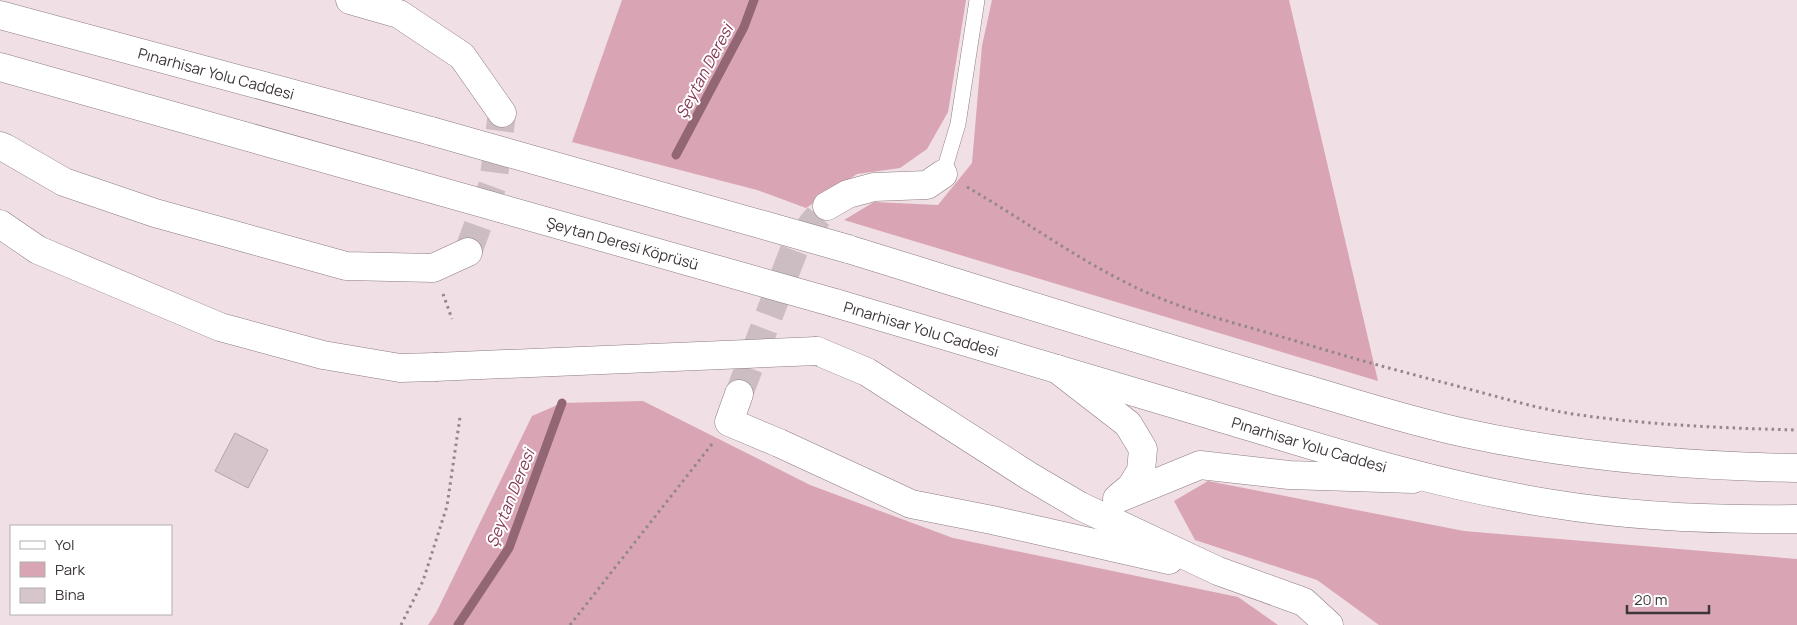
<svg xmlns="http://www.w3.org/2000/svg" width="1797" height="625" font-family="Manrope,sans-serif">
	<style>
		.green { fill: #d9a4b4 }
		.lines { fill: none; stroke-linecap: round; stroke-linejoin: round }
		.stream { stroke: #936674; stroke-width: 9 }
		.building { fill: #d6c5ca; stroke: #b4a3a8 }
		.street-tunnel { stroke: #ccbdc2; stroke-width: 28; stroke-dasharray: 28 14; stroke-linecap: butt }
		.secondary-tunnel { stroke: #ccbdc2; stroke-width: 28; stroke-dasharray: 28 14; stroke-linecap: butt }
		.lane-casing { stroke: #8c7c80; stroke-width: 16 }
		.street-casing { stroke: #8c7c80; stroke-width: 29 }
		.secondary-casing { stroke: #8c7c80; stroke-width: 29 }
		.highway-casing { stroke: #8c7c80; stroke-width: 29 }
		.path { stroke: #93878b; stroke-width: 3; stroke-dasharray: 2.5 4; stroke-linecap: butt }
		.lane { stroke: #fff; stroke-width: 15 }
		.street { stroke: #fff; stroke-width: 28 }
		.secondary { stroke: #fff; stroke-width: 28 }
		.highway { stroke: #fff; stroke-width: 28 }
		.secondary-bridge-casing { stroke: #8c7c80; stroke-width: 29; stroke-linecap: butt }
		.highway-bridge-casing { stroke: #8c7c80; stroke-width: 29; stroke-linecap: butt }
		.secondary-bridge { stroke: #fff; stroke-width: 28 }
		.highway-bridge { stroke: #fff; stroke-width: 28 }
		.labels { text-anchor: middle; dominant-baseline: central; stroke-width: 4; stroke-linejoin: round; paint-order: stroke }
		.street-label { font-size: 15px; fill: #3d3638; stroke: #fff }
		.water-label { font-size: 16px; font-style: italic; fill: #863855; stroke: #fff }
	</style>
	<rect width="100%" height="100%" fill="#f0dfe4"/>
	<!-- green -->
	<g class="green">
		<polygon points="622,0 966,0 948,112 927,149 900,168 857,174 806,208 757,190 572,142"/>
		<polygon points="992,0 1289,0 1378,381 844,220 874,202 938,205 972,163 982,46"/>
		<polygon points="643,401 810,485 953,538 1238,597 1278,625 428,625 436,613 532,416 562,403"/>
		<polygon points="1208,481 1464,531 1797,559 1797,625 1379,625 1317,580 1195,540 1174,501"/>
	</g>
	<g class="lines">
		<!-- stream -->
		<g class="stream">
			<polyline points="676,155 744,27 754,0"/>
			<polyline points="458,625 509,548 562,403"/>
		</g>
	</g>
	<!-- building -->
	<polygon class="building" points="235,433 268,450 248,488 215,471"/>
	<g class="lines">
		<!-- street-tunnel -->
		<polyline class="street-tunnel" points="739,394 794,250 812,224 827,206"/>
		<!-- secondary-tunnel -->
		<polyline class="secondary-tunnel" points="468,252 493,184 502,113"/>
		<!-- lane casing -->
		<g class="lane-casing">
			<polyline id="lane" points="943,174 958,124 977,0"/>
		</g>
		<!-- street casing -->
		<g class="street-casing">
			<g id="street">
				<polyline points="827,206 848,194 874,187 927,185 943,174"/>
				<polyline points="817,351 867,372 1029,476 1080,506 1218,571 1304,602 1329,625"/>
				<polyline points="1057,369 1128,424 1143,449 1141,471 1131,487 1120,496"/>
				<polyline points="739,394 729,422 779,443 911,504 992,520 1169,560"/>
				<polyline points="1117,499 1200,465 1289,475 1413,479"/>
			</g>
		</g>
		<!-- secondary casing -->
		<g class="secondary-casing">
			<g id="secondary">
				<polyline points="350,0 399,14 462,56 502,113"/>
				<polyline points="0,146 5,148 64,182 155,213 346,266 433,268 468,252"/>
				<polyline points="0,224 38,250 220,327 323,355 400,368 435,367"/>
			</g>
		</g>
		<!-- highway casing -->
		<g class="highway-casing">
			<g id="highway">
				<path id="s1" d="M0,15L431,131"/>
				<polyline points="0,67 411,183"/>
				<path d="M848,249C993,294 1139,340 1285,383C1345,400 1404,420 1465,433C1574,457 1686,466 1797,468"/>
				<path id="s2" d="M835,303C956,339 1077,375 1198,411C1315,446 1432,485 1554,504C1634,517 1716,520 1797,519"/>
			</g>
		</g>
		<!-- path -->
		<g class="path">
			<path d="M967,187C1024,220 1078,260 1137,288C1187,312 1243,325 1296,341C1350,358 1403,372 1457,386C1496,396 1534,408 1573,414C1647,425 1722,428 1797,430"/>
			<polyline points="443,294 452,319"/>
			<polyline points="401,625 423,581 447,506 460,417"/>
			<polyline points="570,625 712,444"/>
		</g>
		<!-- lane -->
		<use href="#lane" class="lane"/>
		<!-- street -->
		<use href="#street" class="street"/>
		<!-- secondary -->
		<use href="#secondary" class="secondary"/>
		<!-- highway -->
		<use href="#highway" class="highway"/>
		<!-- secondary-bridge casing -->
		<g class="secondary-bridge-casing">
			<polyline id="secondary-bridge" points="435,367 817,351"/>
		</g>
		<!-- highway-bridge casing -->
		<g class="highway-bridge-casing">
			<g id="highway-bridge">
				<polyline points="431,131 848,249"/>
				<path id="s3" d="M411,183L835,303"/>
			</g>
		</g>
		<!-- secondary-bridge -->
		<use href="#secondary-bridge" class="secondary-bridge"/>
		<!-- highway-bridge -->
		<use href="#highway-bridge" class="highway-bridge"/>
	</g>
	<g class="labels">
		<!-- street labels -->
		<g class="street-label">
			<text stroke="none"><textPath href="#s1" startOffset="224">Pınarhisar Yolu Caddesi</textPath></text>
			<text stroke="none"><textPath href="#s3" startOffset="220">Şeytan Deresi Köprüsü</textPath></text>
			<text stroke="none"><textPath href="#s2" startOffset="90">Pınarhisar Yolu Caddesi</textPath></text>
			<text stroke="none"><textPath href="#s2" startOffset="495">Pınarhisar Yolu Caddesi</textPath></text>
		</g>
		<!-- water labels -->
		<g class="water-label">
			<text transform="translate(704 71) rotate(-62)">Şeytan Deresi</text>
			<text transform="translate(510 498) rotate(-68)">Şeytan Deresi</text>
		</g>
	</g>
	<!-- legend -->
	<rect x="10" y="525" width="162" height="90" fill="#ffffff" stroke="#b1afaf"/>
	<rect x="20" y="541" width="25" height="8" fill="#ffffff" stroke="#b1afaf"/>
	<text x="55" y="550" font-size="15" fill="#3d3638">Yol</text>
	<rect x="20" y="562" width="25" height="15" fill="#d9a4b4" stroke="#b1afaf"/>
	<text x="55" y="575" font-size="15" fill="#3d3638">Park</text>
	<rect x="20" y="588" width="25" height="15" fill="#d6c5ca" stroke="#b1afaf"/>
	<text x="55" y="600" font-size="15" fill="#3d3638">Bina</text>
	<!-- scale -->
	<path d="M1627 605v8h82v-8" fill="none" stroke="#3d3638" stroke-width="2.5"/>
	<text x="1634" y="605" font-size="15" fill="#3d3638" stroke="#ffffff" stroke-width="4" paint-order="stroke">20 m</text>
</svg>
